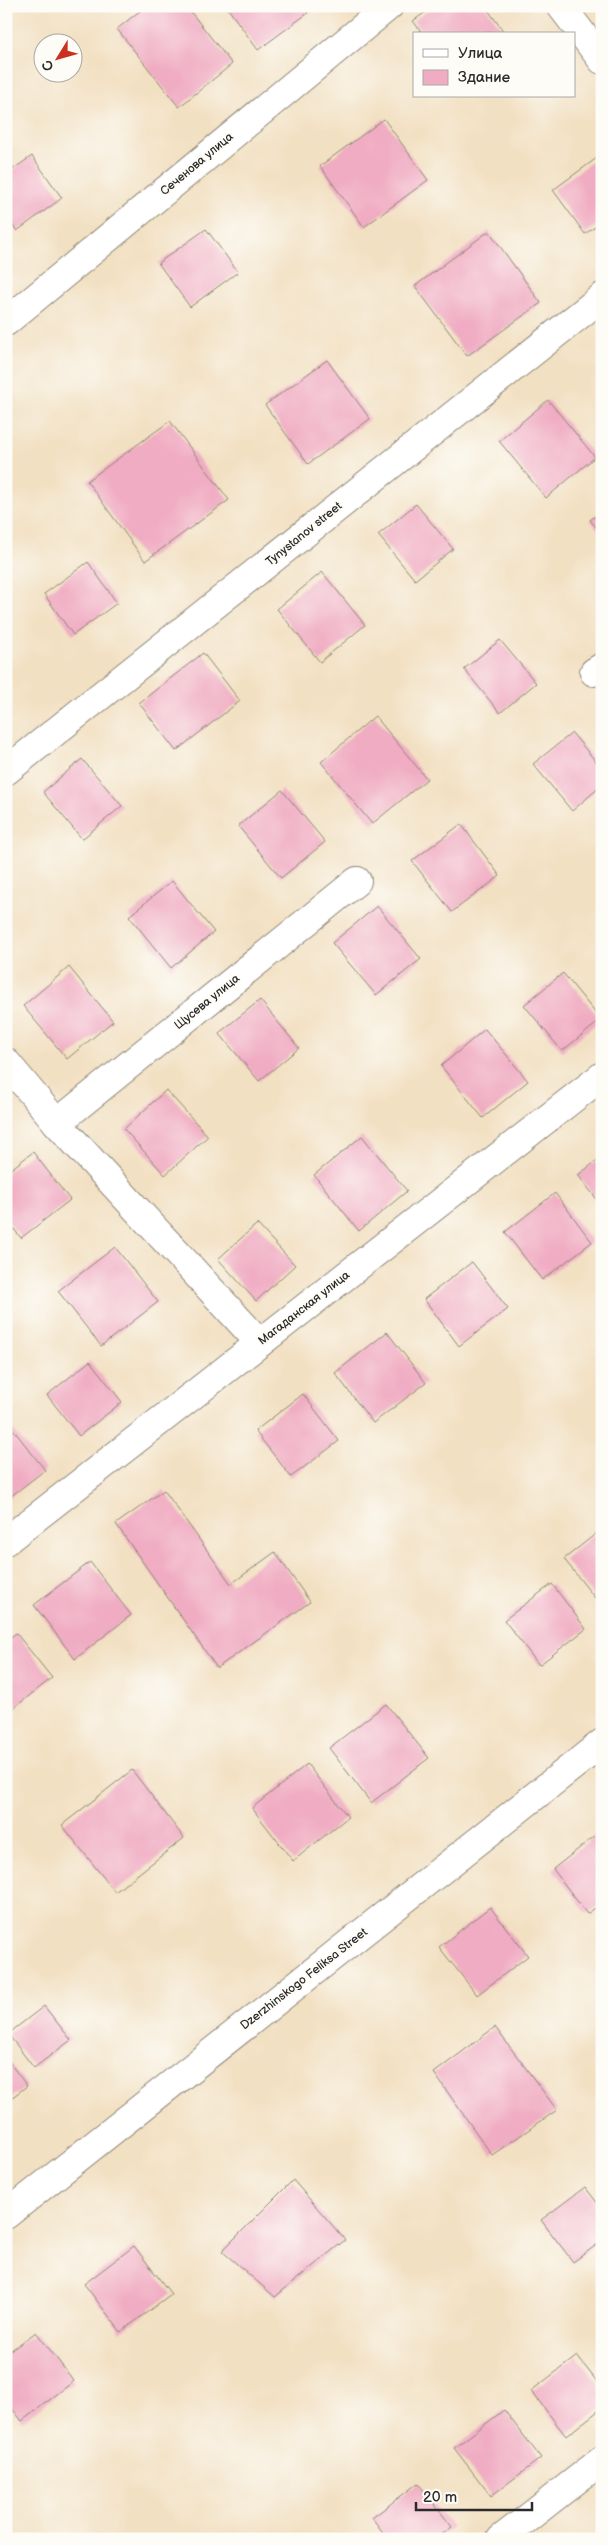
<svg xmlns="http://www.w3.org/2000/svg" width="608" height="2545" font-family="'Balsamiq Sans',sans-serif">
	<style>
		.building { fill: #f0acc2 }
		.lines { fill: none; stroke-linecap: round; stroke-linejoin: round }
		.minor-casing { stroke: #8e8676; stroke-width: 30 }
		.minor { stroke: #fff; stroke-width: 28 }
		.labels { text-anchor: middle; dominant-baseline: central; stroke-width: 4.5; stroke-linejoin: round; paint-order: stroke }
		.street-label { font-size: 12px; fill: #2b2b2b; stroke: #fdfcf7 }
	</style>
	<rect width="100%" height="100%" fill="#fdfcf7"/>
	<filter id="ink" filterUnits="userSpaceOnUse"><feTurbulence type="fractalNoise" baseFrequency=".02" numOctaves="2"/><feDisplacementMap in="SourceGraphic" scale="10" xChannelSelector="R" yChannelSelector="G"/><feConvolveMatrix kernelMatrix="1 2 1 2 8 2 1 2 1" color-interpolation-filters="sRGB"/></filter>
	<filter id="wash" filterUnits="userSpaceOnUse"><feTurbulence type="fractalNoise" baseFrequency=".0096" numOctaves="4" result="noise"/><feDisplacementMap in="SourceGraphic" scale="20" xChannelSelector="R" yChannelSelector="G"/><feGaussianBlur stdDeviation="1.12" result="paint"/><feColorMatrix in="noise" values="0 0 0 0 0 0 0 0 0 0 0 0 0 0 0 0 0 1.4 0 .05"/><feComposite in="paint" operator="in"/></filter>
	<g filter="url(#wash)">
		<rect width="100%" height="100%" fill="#f2e0c2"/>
		<g id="blocks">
			<!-- building -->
			<g class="building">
				<polygon points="146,6 186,6 232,64 179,107 117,29"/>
				<polygon points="226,6 302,6 308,13 258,50"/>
				<polygon points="434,6 485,6 504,32 423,34 413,21"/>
				<polygon points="384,119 428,180 364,227 320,166"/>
				<polygon points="601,155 602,222 585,234 553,190"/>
				<polygon points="32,156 62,198 17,231 6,217 6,174"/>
				<polygon points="206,229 238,272 190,307 158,263"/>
				<polygon points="489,231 541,303 467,356 415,286"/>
				<polygon points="327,360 370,419 308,464 265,405"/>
				<polygon points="548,400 595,457 546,498 499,441"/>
				<polygon points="170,421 229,500 145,561 87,481"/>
				<polygon points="416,504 453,549 415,580 378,535"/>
				<polygon points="602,511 602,534 590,520"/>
				<polygon points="88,562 117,603 73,635 44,594"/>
				<polygon points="322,572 365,625 320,662 277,609"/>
				<polygon points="500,640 536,683 500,713 464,669"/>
				<polygon points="203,653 240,701 176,751 139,703"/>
				<polygon points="375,716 427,779 372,824 321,762"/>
				<polygon points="572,733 602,769 602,785 572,811 533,764"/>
				<polygon points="82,759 122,806 82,839 43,792"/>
				<polygon points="282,790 325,842 281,878 238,826"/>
				<polygon points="461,824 500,876 452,912 412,861"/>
				<polygon points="172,881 214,932 171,968 129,916"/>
				<polygon points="377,906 421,959 376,995 332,943"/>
				<polygon points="69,967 113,1021 67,1059 23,1006"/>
				<polygon points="563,973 601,1020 562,1051 524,1005"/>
				<polygon points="260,1000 299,1048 259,1081 219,1033"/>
				<polygon points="485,1029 528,1081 483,1118 441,1066"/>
				<polygon points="166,1090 208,1136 165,1175 124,1129"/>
				<polygon points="362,1136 407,1191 359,1231 314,1175"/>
				<polygon points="33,1152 70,1200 21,1238 6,1219 6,1173"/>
				<polygon points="602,1157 602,1206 578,1175"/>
				<polygon points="555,1193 592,1242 542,1280 505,1232"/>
				<polygon points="257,1224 295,1265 256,1301 218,1259"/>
				<polygon points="115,1247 158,1302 101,1346 58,1291"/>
				<polygon points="472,1262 508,1309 459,1346 424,1299"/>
				<polygon points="387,1332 426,1383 373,1423 335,1373"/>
				<polygon points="90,1361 122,1402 79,1436 47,1395"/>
				<polygon points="303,1394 339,1441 291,1477 255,1431"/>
				<polygon points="8,1423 45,1470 6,1500 6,1425"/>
				<polygon points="164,1490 231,1584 275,1552 310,1602 217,1668 116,1524"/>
				<polygon points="602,1529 602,1607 564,1559"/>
				<polygon points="90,1562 131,1615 75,1659 34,1605"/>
				<polygon points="552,1584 586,1629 539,1665 504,1620"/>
				<polygon points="16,1633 52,1678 6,1714 6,1641"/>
				<polygon points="386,1704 429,1758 371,1803 329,1748"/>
				<polygon points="307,1764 348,1817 293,1861 252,1808"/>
				<polygon points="132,1770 184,1838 115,1892 62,1825"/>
				<polygon points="600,1832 602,1903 587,1914 553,1869"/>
				<polygon points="490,1907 528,1956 477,1995 439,1947"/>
				<polygon points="44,2006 71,2040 34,2068 8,2034"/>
				<polygon points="495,2027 557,2110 492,2155 434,2073"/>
				<polygon points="6,2058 27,2086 6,2102"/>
				<polygon points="293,2180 345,2240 275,2297 222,2251"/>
				<polygon points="585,2187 602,2209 602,2241 573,2262 541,2220"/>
				<polygon points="134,2246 171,2294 121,2332 84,2284"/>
				<polygon points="36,2332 74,2381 22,2421 6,2401 6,2354"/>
				<polygon points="577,2356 602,2388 602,2408 566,2436 531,2391"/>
				<polygon points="504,2410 541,2458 491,2496 454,2448"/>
				<polygon points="418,2483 452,2527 436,2539 388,2539 372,2518"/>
			</g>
		</g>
	</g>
	<g filter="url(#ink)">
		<use href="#blocks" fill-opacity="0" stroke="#8e8676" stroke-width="1"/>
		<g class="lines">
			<!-- minor casing -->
			<g class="minor-casing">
				<g id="minor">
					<polyline points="561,6 602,60"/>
					<polyline points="6,322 389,6"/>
					<polyline points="594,672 602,667"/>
					<polyline points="6,771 602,297"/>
					<polyline points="6,1062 57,1123 260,1343"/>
					<polyline points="57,1123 357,881"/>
					<polyline points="6,1541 602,1076"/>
					<polyline points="6,2215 602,1743"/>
					<polyline points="501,2539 602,2460"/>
				</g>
			</g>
			<!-- minor -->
			<use href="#minor" class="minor"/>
		</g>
	</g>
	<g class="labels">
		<!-- street labels -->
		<g class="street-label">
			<text transform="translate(197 164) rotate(-40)">Сеченова улица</text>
			<text transform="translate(304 534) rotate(-39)">Tynystanov street</text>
			<text transform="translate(207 1002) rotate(-39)">Щусева улица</text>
			<text transform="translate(304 1308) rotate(-38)">Магаданская улица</text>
			<text transform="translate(304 1979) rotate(-38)">Dzerzhinskogo Feliksa Street</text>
		</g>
	</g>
	<!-- margin -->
	<rect width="608" height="2545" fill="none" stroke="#fdfcf7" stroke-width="25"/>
	<!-- legend -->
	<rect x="413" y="32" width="162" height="65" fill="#fdfcf7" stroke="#a9a8a5"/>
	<rect x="423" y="49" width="25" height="8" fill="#ffffff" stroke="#a9a8a5"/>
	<text x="458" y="58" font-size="15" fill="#2b2b2b">Улица</text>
	<rect x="423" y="70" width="25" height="15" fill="#f0acc2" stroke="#a9a8a5"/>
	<text x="458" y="82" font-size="15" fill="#2b2b2b">Здание</text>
	<!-- north arrow -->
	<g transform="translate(58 58) rotate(233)"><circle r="24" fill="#fdfcf7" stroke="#a9a8a5"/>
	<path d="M0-4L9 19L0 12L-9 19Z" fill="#c8321e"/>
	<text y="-8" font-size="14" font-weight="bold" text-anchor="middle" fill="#2b2b2b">С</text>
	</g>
	<!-- scale -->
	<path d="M416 2502v8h116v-8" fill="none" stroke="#2b2b2b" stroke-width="2.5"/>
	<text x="423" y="2502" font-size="15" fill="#2b2b2b" stroke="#fdfcf7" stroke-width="4" paint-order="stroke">20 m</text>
</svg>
